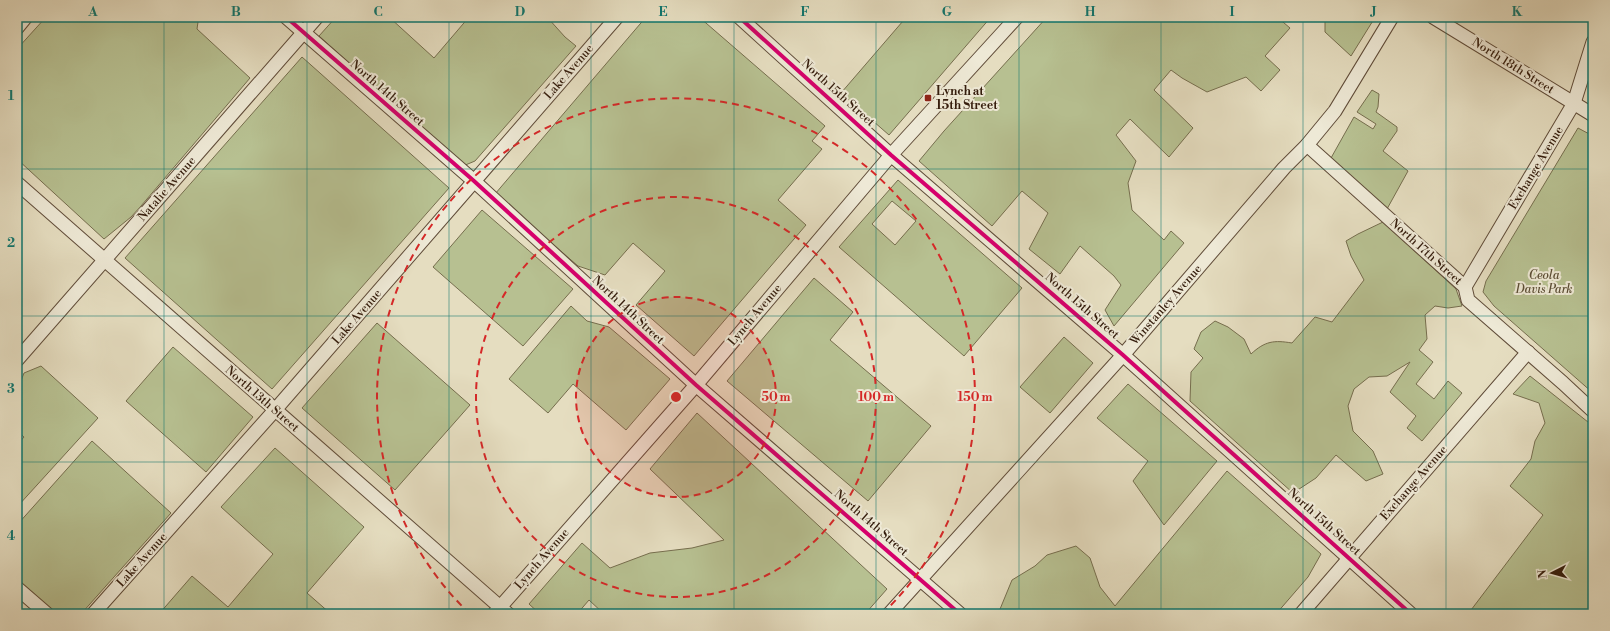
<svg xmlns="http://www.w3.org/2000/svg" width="1610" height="631" font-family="'Libre Bodoni',serif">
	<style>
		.green { fill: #b7c091; stroke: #766e4e; fill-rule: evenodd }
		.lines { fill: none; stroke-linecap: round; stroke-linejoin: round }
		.minor-casing { stroke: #604c39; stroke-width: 15 }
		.minor { stroke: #eee9d6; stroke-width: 13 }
		.cycleway-casing { stroke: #eee9d6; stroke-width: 6 }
		.cycleway { stroke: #d6006c; stroke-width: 4 }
		.grid { fill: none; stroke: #0f766e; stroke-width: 1; stroke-opacity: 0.55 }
		.ring { fill: none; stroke: #d62828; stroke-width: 2; stroke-dasharray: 7 5 }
		.poi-dot { fill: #8f2418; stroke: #eee9d6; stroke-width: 1.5 }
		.labels { text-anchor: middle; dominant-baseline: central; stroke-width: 4; stroke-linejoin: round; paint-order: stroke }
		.street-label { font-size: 12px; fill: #341c0c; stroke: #eee9d6 }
		.poi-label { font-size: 12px; font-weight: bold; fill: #341c0c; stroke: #eee9d6; text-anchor: start }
		.park-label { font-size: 12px; font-style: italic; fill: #5b4d34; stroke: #eee9d6 }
		.centre { fill: #d62828; stroke: #eee9d6; stroke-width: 2 }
		.ring-label { font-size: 12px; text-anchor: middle; font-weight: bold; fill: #d62828; stroke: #eee9d6; stroke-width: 4; stroke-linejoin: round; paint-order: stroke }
		.neatline { fill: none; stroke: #0f766e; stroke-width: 1.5 }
		.grid-label { font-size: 13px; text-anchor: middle; font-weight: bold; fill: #0f766e }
	</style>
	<rect width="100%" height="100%" fill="#e5ddc0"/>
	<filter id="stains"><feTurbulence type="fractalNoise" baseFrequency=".005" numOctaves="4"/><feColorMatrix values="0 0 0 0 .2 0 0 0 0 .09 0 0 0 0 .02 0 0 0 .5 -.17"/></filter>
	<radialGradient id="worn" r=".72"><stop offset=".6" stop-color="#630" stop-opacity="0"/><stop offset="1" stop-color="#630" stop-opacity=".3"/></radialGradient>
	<!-- green -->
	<g class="green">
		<polygon points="46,17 203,17 198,22 197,29 250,78 141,206 131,217 104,239 17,159 17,106 22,101 17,96 17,49"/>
		<polygon points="336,17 389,17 434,58 469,17 547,17 565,37 576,46 475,161 463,166 319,36"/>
		<polygon points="646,17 699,17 825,126 812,141 822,149 778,200 806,225 694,356 636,305 665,271 633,243 605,275 578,266 495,194"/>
		<polygon points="899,17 991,17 889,135 841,93 903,21"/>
		<polygon points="1047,17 1277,17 1290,28 1265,56 1280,70 1261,91 1246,77 1207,92 1182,78 1171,70 1154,90 1193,128 1169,157 1130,119 1116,135 1136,161 1128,183 1132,210 1164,240 1171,231 1184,243 1114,326 1105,310 1121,285 1114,276 1080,246 1060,274 1029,249 1048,213 1022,191 992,226 919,161 944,131"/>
		<polygon points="1325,17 1372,17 1374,19 1351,56 1325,32"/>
		<polygon points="302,57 449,188 272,389 125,258"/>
		<polygon points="1372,90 1379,94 1378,107 1376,112 1397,127 1397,131 1383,151 1408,171 1387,209 1331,158 1354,117 1373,129 1376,124 1357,112"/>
		<polygon points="1578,128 1593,136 1593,393 1494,306 1483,292 1486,281"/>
		<path d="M898,180L1022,288L964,356L839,247ZM892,201L916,221L895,245L872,224Z"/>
		<polygon points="482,210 573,289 523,346 433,267"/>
		<path d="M1383,222L1456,289L1462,306L1448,308L1435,306L1425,315L1427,339L1419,350L1433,362L1416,384L1434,399L1448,381L1462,393L1422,441L1407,428L1416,416L1390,392L1410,362L1387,376L1369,377L1354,389L1348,406L1353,431L1373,451L1383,474L1366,481L1336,455L1316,478L1293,493L1190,401L1191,372L1203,358L1194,349L1201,332L1215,321L1228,327L1244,339L1251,354C1265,341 1274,340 1292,343L1315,317L1332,322L1364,280L1351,256L1346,241L1358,234Z"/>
		<polygon points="814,278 853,312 830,340 931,426 868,501 727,381"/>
		<polygon points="571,306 587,321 609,327 670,379 626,430 573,384 548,413 509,379"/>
		<polygon points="377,323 470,405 395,490 302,408"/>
		<polygon points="1064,337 1093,363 1050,413 1020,387"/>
		<polygon points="173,347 253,417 206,472 126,401"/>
		<polygon points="41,366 98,418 17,507 17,445 24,437 17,431 17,391 24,373"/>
		<polygon points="1530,376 1593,426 1593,614 1468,614 1543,515 1510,486 1531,459 1535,441 1545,423 1539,403 1513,394"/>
		<polygon points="1128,384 1217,461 1164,525 1133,481 1148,461 1097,418"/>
		<polygon points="697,413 887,589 865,614 604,614 589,600 577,614 540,614 529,604 582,543 610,568 650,553 692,548 724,540 650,469"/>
		<polygon points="92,441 171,513 81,614 56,614 17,579 17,525"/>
		<polygon points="275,448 364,527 307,593 331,614 159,614 192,576 228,607 273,554 221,507"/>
		<polygon points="1227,471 1321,554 1308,577 1276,614 998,614 1012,580 1035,566 1047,555 1076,546 1090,558 1100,587 1115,606"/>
	</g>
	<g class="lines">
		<!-- minor casing -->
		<g class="minor-casing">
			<g id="minor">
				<polyline points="286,17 474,181 696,385 960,614"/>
				<polyline points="739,17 891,155 1123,355 1411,614"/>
				<polyline points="1433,17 1593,115"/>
				<polyline points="17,28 26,17"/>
				<polyline points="1307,145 1465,287 1468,300 1563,383 1593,411"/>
				<polyline points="17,183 508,614"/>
				<polyline points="1465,287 1574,103 1593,42"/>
				<polyline points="17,360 317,17"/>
				<polyline points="17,588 47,614"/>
				<polyline points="93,614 275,410 617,17"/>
				<polyline points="494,614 696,385 891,155 1017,17"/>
				<polyline points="889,614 1123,355 1284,168 1307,145 1335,111 1392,17"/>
				<polyline points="1301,614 1528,352"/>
			</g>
		</g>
		<!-- minor -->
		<use href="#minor" class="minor"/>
		<!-- cycleway casing -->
		<g class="cycleway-casing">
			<g id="cycleway">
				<polyline points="286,17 474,181 696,385 960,614"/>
				<polyline points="739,17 891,155 1123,355 1411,614"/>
			</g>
		</g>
		<!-- cycleway -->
		<use href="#cycleway" class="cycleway"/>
	</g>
	<!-- grid -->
	<path class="grid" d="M164,17V614M307,17V614M449,17V614M591,17V614M734,17V614M876,17V614M1019,17V614M1161,17V614M1303,17V614M1446,17V614M17,169H1593M17,316H1593M17,462H1593"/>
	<!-- distance rings -->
	<circle cx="676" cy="397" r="100" fill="#d62828" fill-opacity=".12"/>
	<g class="ring">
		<circle cx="676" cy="397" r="100"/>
		<circle cx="676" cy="397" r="200"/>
		<path d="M470 614A299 299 0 1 1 882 614"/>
	</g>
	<!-- markers -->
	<rect class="poi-dot" x="924" y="94" width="8" height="8" rx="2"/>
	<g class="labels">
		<!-- street labels -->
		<g class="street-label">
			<text transform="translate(1513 66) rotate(32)">North 18th Street</text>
			<text transform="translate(569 72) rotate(-49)">Lake Avenue</text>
			<text transform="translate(387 93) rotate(41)">North 14th Street</text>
			<text transform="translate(838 93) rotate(42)">North 15th Street</text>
			<text transform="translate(1536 168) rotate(-59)">Exchange Avenue</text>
			<text transform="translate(167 189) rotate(-49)">Natalie Avenue</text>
			<text transform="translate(1426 252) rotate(42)">North 17th Street</text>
			<text transform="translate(1166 305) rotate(-49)">Winstanley Avenue</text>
			<text transform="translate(1082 306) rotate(41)">North 15th Street</text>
			<text transform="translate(628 310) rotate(43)">North 14th Street</text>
			<text transform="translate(755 315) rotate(-50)">Lynch Avenue</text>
			<text transform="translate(357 317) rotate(-49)">Lake Avenue</text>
			<text transform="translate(262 399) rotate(41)">North 13th Street</text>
			<text transform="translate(1414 483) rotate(-49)">Exchange Avenue</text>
			<text transform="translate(1324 522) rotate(42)">North 15th Street</text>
			<text transform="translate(871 523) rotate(41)">North 14th Street</text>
			<text transform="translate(542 559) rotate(-49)">Lynch Avenue</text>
			<text transform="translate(142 560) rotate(-48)">Lake Avenue</text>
		</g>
		<!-- poi labels -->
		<g class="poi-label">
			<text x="936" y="91">Lynch at<tspan x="936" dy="14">15th Street</tspan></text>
		</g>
		<!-- park labels -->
		<g class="park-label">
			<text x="1544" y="275">Ceola<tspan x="1544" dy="14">Davis Park</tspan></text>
		</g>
	</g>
	<circle cx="676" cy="397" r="6" class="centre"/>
	<g class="ring-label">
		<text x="776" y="401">50 m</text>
		<text x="876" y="401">100 m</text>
		<text x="975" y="401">150 m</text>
	</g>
	<!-- margin -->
	<rect width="1610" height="631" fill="none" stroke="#e5ddc0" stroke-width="44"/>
	<!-- north arrow -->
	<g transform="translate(1552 573) rotate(264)" stroke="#eee9d6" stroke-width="3" paint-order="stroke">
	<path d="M0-3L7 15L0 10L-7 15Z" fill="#341c0c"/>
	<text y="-6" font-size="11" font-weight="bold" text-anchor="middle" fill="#341c0c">N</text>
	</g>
	<rect x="22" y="22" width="1566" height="587" class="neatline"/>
	<g class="grid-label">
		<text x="93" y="16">A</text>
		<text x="236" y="16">B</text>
		<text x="378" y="16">C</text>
		<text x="520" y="16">D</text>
		<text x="663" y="16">E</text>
		<text x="805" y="16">F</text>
		<text x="947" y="16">G</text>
		<text x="1090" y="16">H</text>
		<text x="1232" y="16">I</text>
		<text x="1374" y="16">J</text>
		<text x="1517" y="16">K</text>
		<text x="11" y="100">1</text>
		<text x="11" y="247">2</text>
		<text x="11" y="393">3</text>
		<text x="11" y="540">4</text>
	</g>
	<rect width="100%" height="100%" filter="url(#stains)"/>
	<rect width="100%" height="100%" fill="url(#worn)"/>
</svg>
